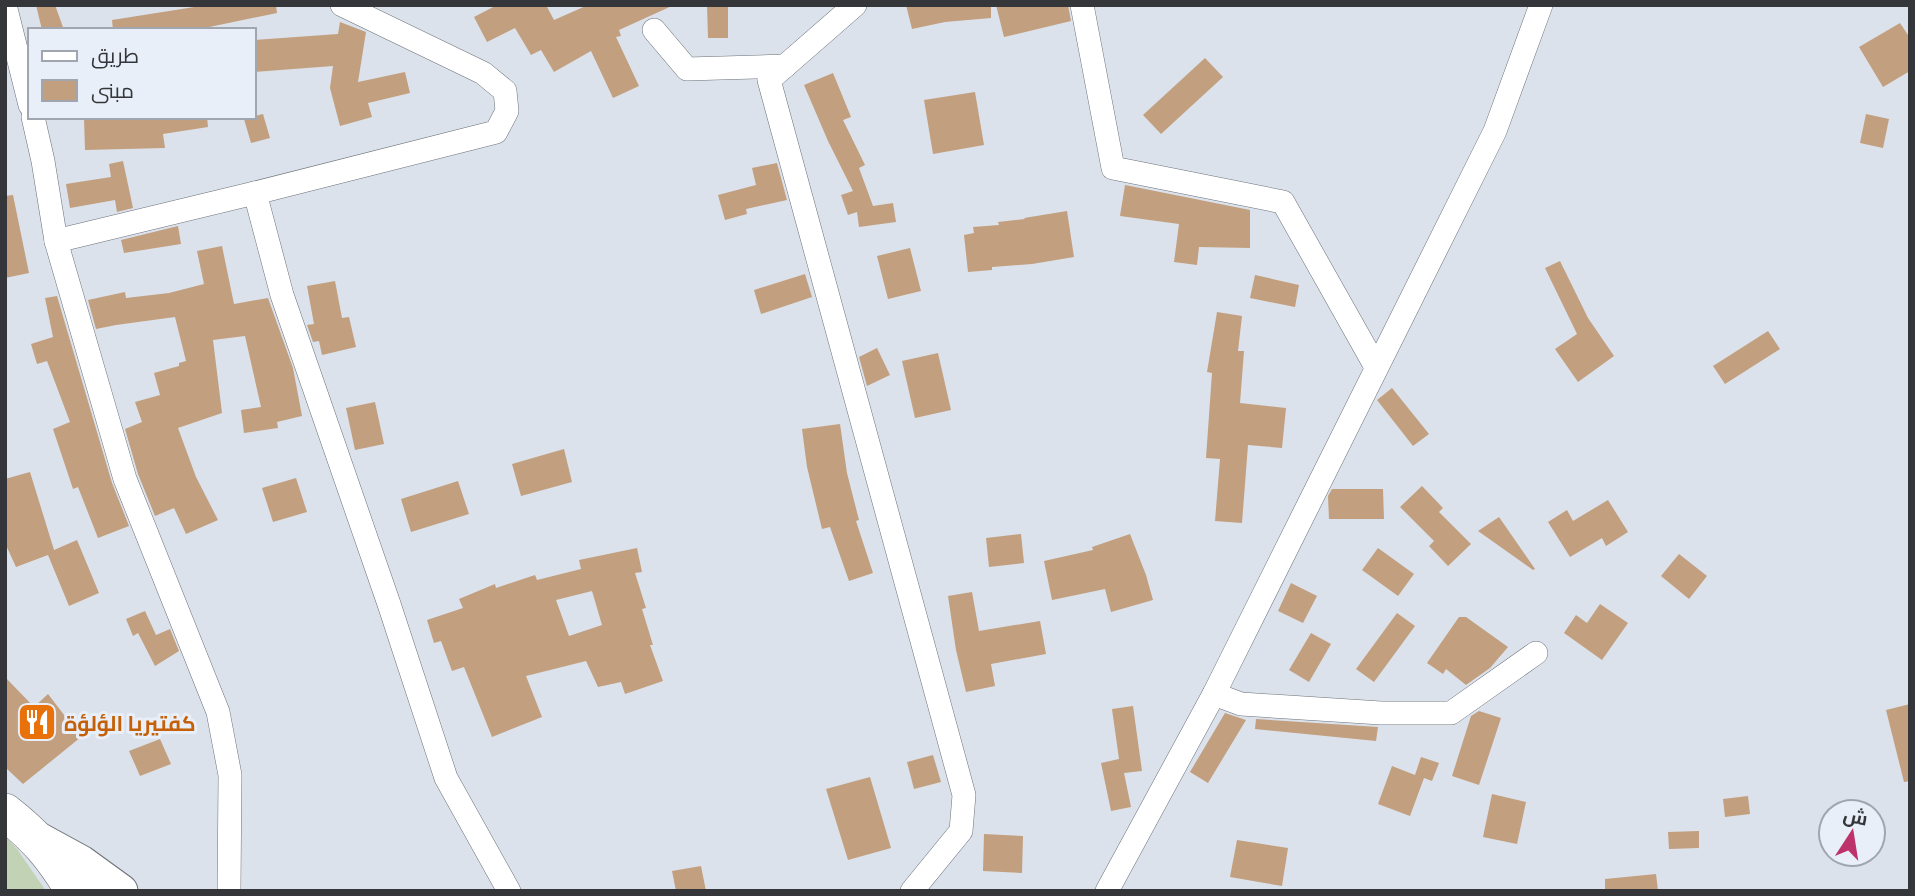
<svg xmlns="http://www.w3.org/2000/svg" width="1915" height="896" font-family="'Exo 2',Cairo,sans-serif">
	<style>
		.green { fill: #c1d3b4 }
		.building { fill: #c29f7e; fill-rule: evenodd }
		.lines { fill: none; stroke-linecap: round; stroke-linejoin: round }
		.street-casing { stroke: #6c7179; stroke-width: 24 }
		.secondary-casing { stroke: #6c7179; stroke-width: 35 }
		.primary-casing { stroke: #6c7179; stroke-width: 38 }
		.street { stroke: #fff; stroke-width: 23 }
		.secondary { stroke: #fff; stroke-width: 33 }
		.primary { stroke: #fff; stroke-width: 37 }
		.labels { text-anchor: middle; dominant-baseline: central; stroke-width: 6; stroke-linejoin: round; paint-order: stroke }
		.food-label { font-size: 21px; font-weight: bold; fill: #c56008; stroke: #e9eff9; text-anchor: start }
	</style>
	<rect width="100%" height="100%" fill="#dce2eb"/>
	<!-- green -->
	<polygon class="green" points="5,836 17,849 46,891 5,891"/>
	<!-- building -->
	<g class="building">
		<polygon points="36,5 55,5 64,30 42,30"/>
		<polygon points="207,5 276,5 277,13 195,30 113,30 112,20"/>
		<polygon points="497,5 546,5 554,20 588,5 674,5 619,30 621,36 616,37 639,86 613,98 591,51 554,72 541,50 531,55 515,28 487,42 474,17"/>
		<polygon points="906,5 991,5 991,18 945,22 912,29"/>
		<polygon points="996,5 1068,5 1071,21 1004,37"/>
		<polygon points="707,6 728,6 728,38 708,38"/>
		<polygon points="340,22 366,32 358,82 405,72 410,93 368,103 372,117 340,126 330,88 333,66 254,72 254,40 338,34"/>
		<polygon points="1900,23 1910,38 1910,71 1883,87 1859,47"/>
		<polygon points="1205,58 1223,77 1161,134 1143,115"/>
		<polygon points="833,73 851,117 843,120 865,165 859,168 873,206 893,203 896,222 859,227 857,212 848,215 841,195 853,191 828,141 804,85"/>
		<polygon points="975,92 984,145 933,154 924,100"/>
		<polygon points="263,114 270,138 251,143 244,119"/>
		<polygon points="1866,114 1889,119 1883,148 1860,143"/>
		<polygon points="128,117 207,117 208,127 163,134 165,148 85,150 84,118"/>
		<polygon points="123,161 133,208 117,212 115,200 70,208 66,184 111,177 109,164"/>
		<polygon points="777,163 787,200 746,209 747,214 725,220 718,195 756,185 752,168"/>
		<polygon points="1125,185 1250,210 1250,248 1199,247 1197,265 1174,262 1179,224 1120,216"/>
		<polygon points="13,195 29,273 5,278 5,196"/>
		<polygon points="1067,211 1074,257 1032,264 992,267 992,270 968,272 964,235 974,233 973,227 999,225 998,222 1025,219 1024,218"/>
		<polygon points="178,226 181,244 124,253 121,240"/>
		<polygon points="222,246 234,304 268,298 293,368 302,416 277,422 278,428 244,433 241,410 261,407 245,336 213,340 222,413 178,428 196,477 218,520 186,534 174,508 155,516 138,474 125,429 142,422 135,402 160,395 154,373 179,366 179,363 186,361 175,317 116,325 96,329 88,300 125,292 126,298 169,293 204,284 197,251"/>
		<polygon points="910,248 921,291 888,299 877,256"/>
		<polygon points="1560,261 1588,318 1614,356 1578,382 1555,349 1577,334 1545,268"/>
		<polygon points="805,274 812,297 761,314 754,290"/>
		<polygon points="1255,275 1299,285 1295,307 1250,298"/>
		<polygon points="335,281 342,318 349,317 356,347 322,355 319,341 313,342 307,325 314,324 307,286"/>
		<polygon points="57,296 112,483 129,526 98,538 78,487 73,489 53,429 70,422 47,361 37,364 31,344 53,337 45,298"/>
		<polygon points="1217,312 1242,316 1238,351 1244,351 1240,403 1286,408 1282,448 1248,445 1242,523 1215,521 1220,459 1206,458 1212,373 1207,372"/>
		<polygon points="1768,331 1780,349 1725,384 1713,366"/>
		<polygon points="877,348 890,375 867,386 859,357"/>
		<polygon points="938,353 951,410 915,418 902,361"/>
		<polygon points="1392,388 1429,434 1413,446 1377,400"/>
		<polygon points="375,402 384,444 355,450 346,408"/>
		<polygon points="840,424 847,473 859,520 856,521 873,573 849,581 830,527 822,529 807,467 802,429"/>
		<polygon points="564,449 572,482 521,496 512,464"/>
		<polygon points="30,472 54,550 77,540 99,593 69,606 48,555 16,567 5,543 5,479"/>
		<polygon points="296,478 307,512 273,522 262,488"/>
		<polygon points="458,481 469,514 411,532 401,499"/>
		<polygon points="1422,486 1443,508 1439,512 1471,544 1448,566 1429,546 1434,541 1400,507"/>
		<polygon points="1332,489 1383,489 1384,519 1329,519 1328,496"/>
		<polygon points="1608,500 1628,532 1606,546 1602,538 1570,557 1548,522 1567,510 1573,521"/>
		<polygon points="1499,517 1535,569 1533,570 1478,531"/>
		<polygon points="1021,534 1024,563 989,567 986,538"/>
		<polygon points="1130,534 1146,575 1153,600 1111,612 1105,589 1052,600 1044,561 1093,550 1092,547"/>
		<path d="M637,548L642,572L635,573L646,608L642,609L653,645H650L663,681L625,694L621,682L598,687L586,661L526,676L542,717L492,737L464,667L452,671L441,641L434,643L427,620L463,608L459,599L495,584L496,588L535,575L537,580L581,569L579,560ZM592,591L602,625L569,636L556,600Z"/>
		<polygon points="1378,548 1414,574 1398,596 1362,570"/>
		<polygon points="1679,554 1707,576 1689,599 1661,576"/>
		<polygon points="1291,583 1317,596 1303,623 1278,611"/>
		<polygon points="972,592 979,631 1040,621 1046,654 991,664 995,686 966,692 956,650 948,596"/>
		<polygon points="1600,604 1628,623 1602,660 1564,633 1576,615 1587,623"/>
		<polygon points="145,611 156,635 170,629 179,651 155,666 138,633 133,636 126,619"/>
		<polygon points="1397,613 1415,626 1374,682 1356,669"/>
		<polygon points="1459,617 1466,617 1508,647 1490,668 1466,685 1446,669 1443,674 1427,663"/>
		<polygon points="1311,633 1331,644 1309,682 1289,670"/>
		<polygon points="5,677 34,707 48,694 81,737 23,784 5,767"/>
		<polygon points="1910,704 1910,781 1904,782 1886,710"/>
		<polygon points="1133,706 1142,771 1124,773 1131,807 1111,811 1101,763 1119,759 1112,709"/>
		<polygon points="1479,711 1501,718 1479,785 1452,776 1471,716"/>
		<polygon points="1225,713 1246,720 1208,783 1190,772"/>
		<polygon points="1256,719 1378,727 1376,741 1255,729"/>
		<polygon points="160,739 171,764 140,776 129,751"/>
		<polygon points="933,755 941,782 914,789 907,762"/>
		<polygon points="1421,757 1439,763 1432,781 1424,778 1410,816 1378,804 1392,766 1415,775"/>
		<polygon points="870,777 891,848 848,860 826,789"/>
		<polygon points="1492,794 1526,802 1517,844 1483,837"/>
		<polygon points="1748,796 1750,814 1725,817 1723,799"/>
		<polygon points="1699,831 1699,848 1669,849 1668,832"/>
		<polygon points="984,834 1023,836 1022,873 983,871"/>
		<polygon points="1237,840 1288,848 1282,886 1230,877"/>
		<polygon points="701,866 706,891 676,891 672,871"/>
		<polygon points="1656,874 1658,891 1605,891 1605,879"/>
	</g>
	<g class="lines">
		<!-- street casing -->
		<g class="street-casing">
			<g id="street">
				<polyline points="5,5 30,105"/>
				<polyline points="855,5 769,80 964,795 961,831 912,891"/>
				<polyline points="1082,5 1113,168 1283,202 1376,367"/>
				<polyline points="654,30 687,69 785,66"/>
				<polyline points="33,117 43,161 56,241 125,479 218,712 230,775 229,891"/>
				<polyline points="255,193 496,132 507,111 505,91 483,73 342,5"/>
				<polyline points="56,241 255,193 282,295 389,604 446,778 509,891"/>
				<polyline points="1214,694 1241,704 1381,713 1451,713 1536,653"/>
				<polyline points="1107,891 1214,694 1495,131 1541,5"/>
			</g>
		</g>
		<!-- secondary casing -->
		<g class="secondary-casing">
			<polyline id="secondary" points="37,838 81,862 121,891"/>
		</g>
		<!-- primary casing -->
		<g class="primary-casing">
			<path id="primary" d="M5,812C37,837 53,856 74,891"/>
		</g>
		<!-- street -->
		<use href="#street" class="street"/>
		<!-- secondary -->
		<use href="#secondary" class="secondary"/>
		<!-- primary -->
		<use href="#primary" class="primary"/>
	</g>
	<!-- icons -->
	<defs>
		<g id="restaurant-square" transform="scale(2.0125)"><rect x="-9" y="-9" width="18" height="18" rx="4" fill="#e8710a" stroke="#e9eff9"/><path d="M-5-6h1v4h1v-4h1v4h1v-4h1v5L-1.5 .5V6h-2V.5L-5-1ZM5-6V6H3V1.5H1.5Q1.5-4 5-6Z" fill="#fff"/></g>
	</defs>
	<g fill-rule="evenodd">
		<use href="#restaurant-square" x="37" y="722"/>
	</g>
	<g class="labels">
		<!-- food labels -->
		<g class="food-label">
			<text x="64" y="722">كفتيريا الؤلؤة</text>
		</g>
	</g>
	<!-- border -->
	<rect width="1915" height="896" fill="none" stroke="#34363a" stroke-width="14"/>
	<!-- legend -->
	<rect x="28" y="28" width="228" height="91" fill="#e9eff9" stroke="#a1a5ad" stroke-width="2"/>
	<rect x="42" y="51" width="35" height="10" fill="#ffffff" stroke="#a1a5ad" stroke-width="2"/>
	<text x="91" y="63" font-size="21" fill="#34363a">طريق</text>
	<rect x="42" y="80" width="35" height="21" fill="#c29f7e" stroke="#a1a5ad" stroke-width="2"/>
	<text x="91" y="98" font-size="21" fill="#34363a">مبنى</text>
	<!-- north arrow -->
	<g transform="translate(1852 833) rotate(12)"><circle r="33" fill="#e9eff9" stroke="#a1a5ad" stroke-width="2"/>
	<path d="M0-5L12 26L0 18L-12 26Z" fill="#bd326b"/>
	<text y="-10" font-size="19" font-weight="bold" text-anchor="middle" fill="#34363a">ش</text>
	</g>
</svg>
